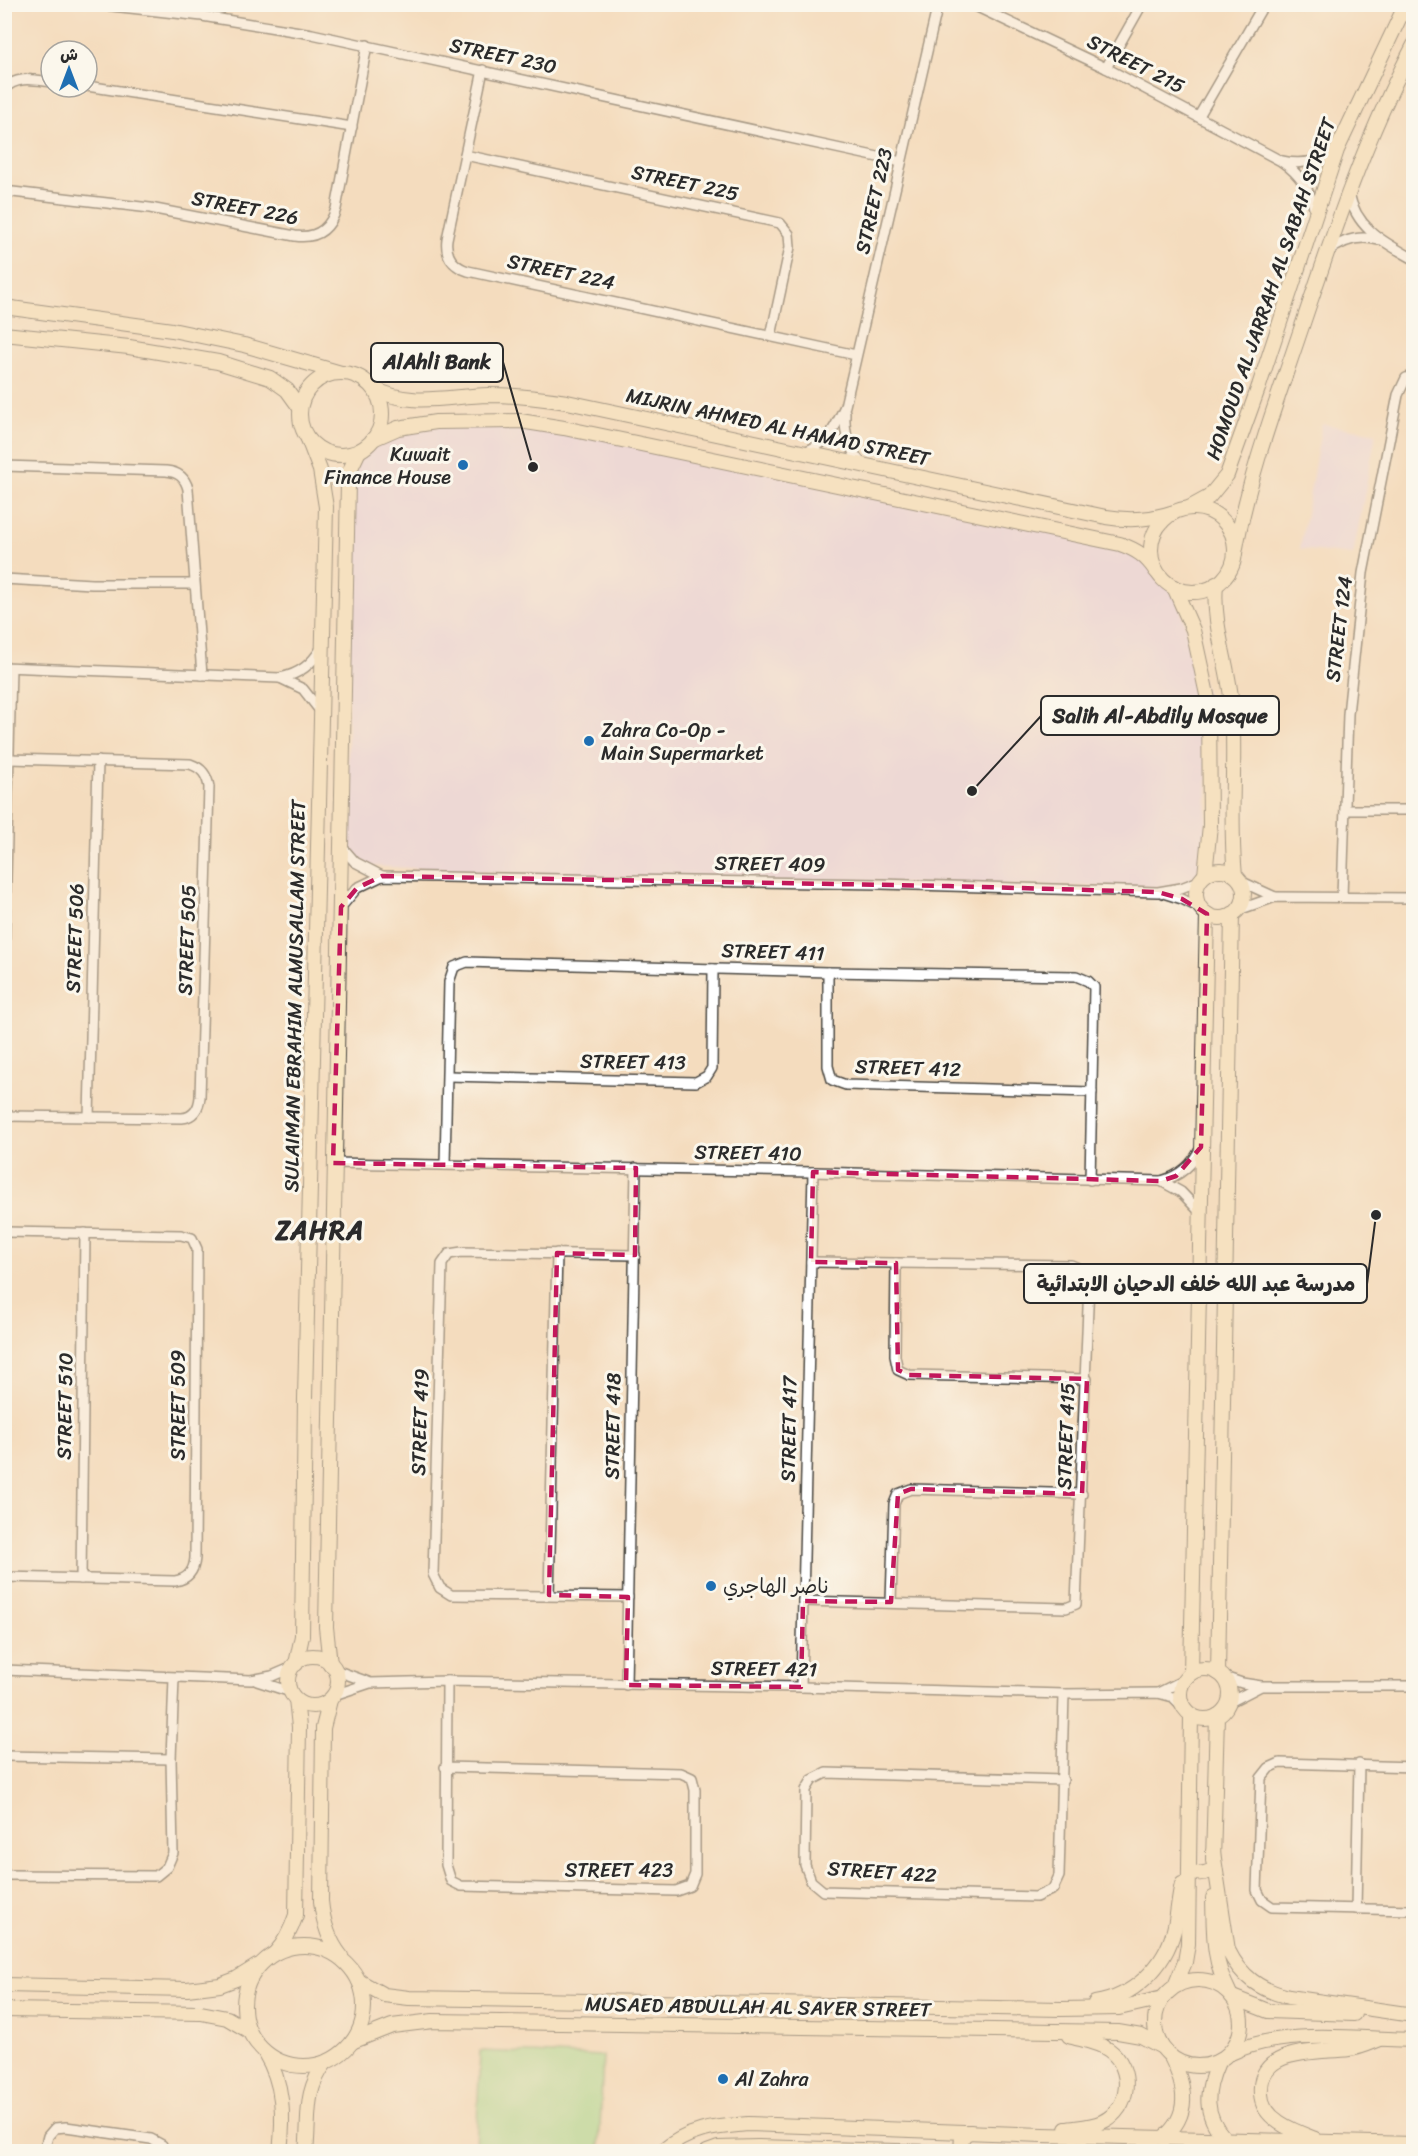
<svg xmlns="http://www.w3.org/2000/svg" width="1418" height="2156" font-family="Sriracha,'Playpen Sans Arabic',sans-serif">
	<style>
		.built { fill: #e5d3f0 }
		.green { fill: #9edc90; stroke: #64845e; stroke-width: 1.5 }
		.lines { fill: none; stroke-linecap: round; stroke-linejoin: round }
		.street-casing { stroke: #494641; stroke-width: 12 }
		.secondary-casing { stroke: #494641; stroke-width: 16 }
		.street { stroke: #fff; stroke-width: 9 }
		.secondary { stroke: #f8e7c3; stroke-width: 14 }
		.marked { fill: none; stroke: #c2185b; stroke-width: 4.5; stroke-dasharray: 12 8; stroke-linejoin: round }
		.poi-dot { fill: #1f6fb2; stroke: #fbf7ec; stroke-width: 2 }
		.labels { text-anchor: middle; dominant-baseline: central; stroke-width: 6; stroke-linejoin: round; paint-order: stroke }
		.street-label { font-size: 20px; fill: #2b2b2b; stroke: #fbf7ec }
		.poi-label { font-size: 20px; fill: #2b2b2b; stroke: #fbf7ec; text-anchor: start }
		.district-label { font-size: 26px; font-weight: bold; letter-spacing: 1.5px; fill: #2b2b2b; stroke: #fbf7ec }
		.leader { fill: none; stroke: #2b2b2b; stroke-width: 2 }
		.callout-dot { fill: #2b2b2b; stroke: #fbf7ec; stroke-width: 2 }
		.callout { fill: #fbf7ec; stroke: #2b2b2b; stroke-width: 2 }
		.callout-label { font-size: 21px; text-anchor: middle; font-weight: bold; fill: #2b2b2b }
	</style>
	<rect width="100%" height="100%" fill="#fbf7ec"/>
	<filter id="ink" filterUnits="userSpaceOnUse"><feTurbulence type="fractalNoise" baseFrequency=".0167" numOctaves="2"/><feDisplacementMap in="SourceGraphic" scale="12" xChannelSelector="R" yChannelSelector="G"/><feConvolveMatrix kernelMatrix="1 2 1 2 8 2 1 2 1" color-interpolation-filters="sRGB"/></filter>
	<filter id="wash" filterUnits="userSpaceOnUse"><feTurbulence type="fractalNoise" baseFrequency=".008" numOctaves="4" result="noise"/><feDisplacementMap in="SourceGraphic" scale="24" xChannelSelector="R" yChannelSelector="G"/><feGaussianBlur stdDeviation="1.35" result="paint"/><feColorMatrix in="noise" values="0 0 0 0 0 0 0 0 0 0 0 0 0 0 0 0 0 1.4 0 .05"/><feComposite in="paint" operator="in"/></filter>
	<g filter="url(#wash)">
		<rect width="100%" height="100%" fill="#f4dcbe"/>
		<!-- built -->
		<g class="built">
			<polygon points="520,421 1120,544 1156,571 1164,580 1174,587 1209,704 1205,875 1181,888 647,880 369,866 356,857 348,845 348,520 359,451 373,439 398,428"/>
			<polygon points="1322,424 1376,433 1353,555 1300,549"/>
		</g>
		<!-- green -->
		<polygon class="green" points="480,2051 603,2056 599,2151 476,2151"/>
	</g>
	<g filter="url(#ink)">
		<g class="lines">
			<!-- street casing -->
			<g class="street-casing">
				<g id="street">
					<polyline points="94,4 202,16 312,34 901,162"/>
					<path d="M971,4L1106,68L1281,161C1300,174 1310,189 1315,212"/>
					<polyline points="1106,68 1142,4"/>
					<path d="M483,70L447,239C445,255 452,266 468,271L856,355"/>
					<polyline points="87,86 352,127"/>
					<path d="M4,89C17,75 35,80 51,82"/>
					<polyline points="1199,116 1264,4"/>
					<polyline points="465,155 780,223 789,234 790,247 771,336"/>
					<path d="M1283,161C1303,166 1320,161 1337,150"/>
					<path d="M4,191L150,208L295,236C317,239 330,229 336,209L367,45"/>
					<path d="M1349,193C1356,229 1384,242 1414,259"/>
					<path d="M1327,253C1342,240 1359,235 1378,240"/>
					<path d="M845,412C844,433 848,449 863,465"/>
					<path d="M803,452C828,445 835,428 845,406L938,4"/>
					<path d="M4,466L166,471C178,472 185,477 188,489L202,675"/>
					<polyline points="4,579 92,584 194,584"/>
					<path d="M4,667L280,678C300,674 312,664 322,647"/>
					<polyline points="280,678 303,689 321,712"/>
					<polyline points="1346,810 1414,810"/>
					<polyline points="342,847 355,862 382,876"/>
					<polyline points="1240,881 1275,897"/>
					<polyline points="1163,893 1182,899 1202,909"/>
					<polyline points="1342,897 1348,714 1363,573 1398,395 1406,378 1414,375"/>
					<polyline points="341,907 357,888 382,876 881,884 1158,892 1181,888 1199,881"/>
					<polyline points="1238,910 1275,897 1414,898"/>
					<polyline points="4,963 11,668"/>
					<polyline points="828,972 828,1066 832,1080 846,1085 1092,1092"/>
					<polyline points="448,1076 696,1082 707,1076 712,1068 713,969"/>
					<path d="M4,1116L182,1118C193,1117 199,1109 200,1097L209,787C207,775 202,768 190,764L10,759"/>
					<polyline points="89,1117 98,761"/>
					<path d="M333,1163L813,1172L1161,1181C1180,1176 1193,1165 1201,1147"/>
					<polyline points="445,1165 449,982 454,967 467,962 828,972 1076,976 1088,981 1094,987 1090,1180"/>
					<polyline points="1161,1181 1181,1192 1200,1212"/>
					<path d="M4,1232L181,1235L192,1238L197,1249L195,1558C194,1571 188,1579 175,1581L4,1577"/>
					<polyline points="896,1263 895,1356 898,1370 909,1375 1087,1379"/>
					<polyline points="81,1579 85,1233"/>
					<polyline points="549,1595 557,1253"/>
					<polyline points="628,1597 451,1595 440,1588 433,1574 442,1264 449,1254 462,1252 635,1255"/>
					<polyline points="803,1601 1066,1608 1076,1604 1089,1283 1083,1270 1071,1265 811,1262"/>
					<polyline points="891,1602 894,1504 898,1494 911,1489 1082,1494"/>
					<polyline points="4,1670 251,1680 272,1676 293,1667"/>
					<polyline points="335,1670 368,1682"/>
					<polyline points="1224,1677 1242,1683 1261,1686 1414,1686"/>
					<polyline points="257,1681 291,1692"/>
					<polyline points="626,1685 636,1168"/>
					<polyline points="801,1687 813,1172"/>
					<polyline points="1158,1693 1184,1680"/>
					<polyline points="334,1695 370,1683 447,1681 801,1687 1064,1694 1158,1693 1173,1697 1185,1709"/>
					<polyline points="1228,1703 1259,1687"/>
					<polyline points="4,1756 171,1759"/>
					<polyline points="445,1767 681,1773 692,1778 695,1790 695,1874 690,1886 676,1891 461,1886 451,1881 446,1865 447,1681"/>
					<polyline points="1414,1767 1280,1763 1269,1768 1261,1778 1257,1890 1262,1900 1272,1907 1414,1910"/>
					<polyline points="1063,1780 826,1773 812,1780 806,1790 805,1865 811,1881 823,1891 1036,1897 1053,1889 1059,1876 1064,1694"/>
					<polyline points="4,1875 156,1876 167,1867 173,1853 171,1759 174,1678"/>
					<polyline points="1356,1909 1359,1764"/>
					<polyline points="44,2152 48,2136 55,2128 66,2127 151,2139 162,2145 163,2152"/>
				</g>
			</g>
			<!-- secondary casing -->
			<g class="secondary-casing">
				<g id="secondary">
					<polyline points="4,307 172,330 244,345 341,373"/>
					<polyline points="4,334 129,347 218,362 270,378 287,390 300,408"/>
					<circle cx="341" cy="414" r="41"/>
					<path d="M373,388C410,408 448,396 488,395C515,395 541,398 567,402L1106,517C1130,521 1151,520 1174,512"/>
					<path d="M373,439L398,428L436,422L520,421L564,428L1120,544C1137,550 1146,556 1156,571"/>
					<polyline points="1189,508 1209,497 1227,475 1259,386 1337,150 1406,4"/>
					<circle cx="1193" cy="550" r="42"/>
					<path d="M1235,553C1248,479 1274,409 1298,338C1332,237 1364,140 1414,45"/>
					<path d="M1216,584C1212,626 1229,665 1232,706C1236,763 1229,819 1235,875"/>
					<polyline points="1174,587 1193,630 1209,704 1210,825 1205,875"/>
					<circle cx="1220" cy="894" r="24"/>
					<circle cx="313" cy="1681" r="25"/>
					<polyline points="296,1664 302,1636 305,1398 326,507 320,470 308,439"/>
					<polyline points="330,1664 326,1627 348,482 349,472 359,451"/>
					<circle cx="1205" cy="1694" r="25"/>
					<polyline points="1191,1673 1207,914"/>
					<polyline points="1218,1673 1232,914"/>
					<path d="M330,1700L323,1728L321,1901C323,1922 328,1940 341,1956"/>
					<path d="M1213,1852L1228,1950C1241,1977 1260,1990 1289,1997L1406,2014"/>
					<polyline points="1213,1861 1217,1716"/>
					<path d="M1189,1870C1197,1875 1204,1874 1213,1870"/>
					<path d="M1213,1898C1214,1933 1212,1959 1229,1992"/>
					<circle cx="304" cy="2006" r="60"/>
					<path d="M276,1952C286,1941 291,1930 296,1915L299,1727L296,1699"/>
					<circle cx="1198" cy="2023" r="43"/>
					<polyline points="359,1981 384,1995 409,1998 1061,2009 1119,2008 1163,1998"/>
					<polyline points="4,1985 187,1989 220,1985 236,1979 257,1966"/>
					<polyline points="1175,1986 1185,1962 1188,1944 1191,1715"/>
					<polyline points="1235,1998 1268,2011 1354,2014"/>
					<path d="M1095,2003C1133,1997 1165,1967 1174,1930C1178,1915 1178,1899 1182,1884"/>
					<polyline points="4,2010 201,2013 227,2018 249,2031"/>
					<polyline points="354,2041 392,2026 433,2021 1118,2032 1141,2036 1162,2047"/>
					<path d="M265,2053C284,2084 284,2116 280,2152"/>
					<path d="M1231,2053C1283,2028 1356,2039 1414,2040"/>
					<path d="M1218,2062C1205,2092 1203,2114 1225,2139"/>
					<path d="M1066,2129C1078,2127 1091,2127 1102,2122C1131,2109 1134,2068 1109,2050C1098,2042 1082,2040 1069,2036"/>
					<path d="M1163,2138C1191,2115 1186,2087 1171,2057"/>
					<path d="M1315,2139C1294,2131 1262,2120 1261,2094C1257,2046 1319,2053 1349,2049C1360,2048 1370,2043 1380,2039"/>
					<path d="M306,2152C310,2117 303,2092 326,2062"/>
					<path d="M661,2152C689,2129 713,2127 748,2124L1042,2135L1414,2144"/>
					<polyline points="707,2152 718,2148 758,2147 930,2152"/>
					<path d="M966,2152C959,2145 960,2135 970,2132"/>
				</g>
			</g>
			<!-- street -->
			<use href="#street" class="street"/>
			<!-- secondary -->
			<use href="#secondary" class="secondary"/>
		</g>
	</g>
	<!-- marked area -->
	<path d="M0 0H1418V2156H0ZM382,876L948,886L1158,892L1182,899L1207,914L1201,1147L1176,1176L1161,1181L813,1172L811,1262L896,1263L898,1370L909,1375L1087,1379L1082,1494L911,1489L898,1494L891,1602L803,1601L801,1687L626,1685L628,1597L549,1595L557,1253L635,1255L636,1168L333,1163L341,907L357,888Z" fill="#f4dcbe" fill-opacity=".55" fill-rule="evenodd"/>
	<path class="marked" d="M382,876L948,886L1158,892L1182,899L1207,914L1201,1147L1176,1176L1161,1181L813,1172L811,1262L896,1263L898,1370L909,1375L1087,1379L1082,1494L911,1489L898,1494L891,1602L803,1601L801,1687L626,1685L628,1597L549,1595L557,1253L635,1255L636,1168L333,1163L341,907L357,888Z"/>
	<!-- markers -->
	<g class="poi-dot">
		<circle cx="463" cy="465" r="6"/>
		<circle cx="589" cy="741" r="6"/>
		<circle cx="711" cy="1586" r="6"/>
		<circle cx="723" cy="2079" r="6"/>
	</g>
	<g class="labels">
		<!-- street labels -->
		<g class="street-label">
			<text transform="translate(503 56) rotate(12)">STREET 230</text>
			<text transform="translate(1136 64) rotate(27)">STREET 215</text>
			<text transform="translate(685 183) rotate(12)">STREET 225</text>
			<text transform="translate(874 201) rotate(-77)">STREET 223</text>
			<text transform="translate(245 208) rotate(11)">STREET 226</text>
			<text transform="translate(561 272) rotate(12)">STREET 224</text>
			<text transform="translate(1271 289) rotate(-71)">HOMOUD AL JARRAH AL SABAH STREET</text>
			<text transform="translate(778 427) rotate(12)">MIJRIN AHMED AL HAMAD STREET</text>
			<text transform="translate(1339 629) rotate(-83)">STREET 124</text>
			<text transform="translate(770 864) rotate(1)">STREET 409</text>
			<text transform="translate(75 938) rotate(-88)">STREET 506</text>
			<text transform="translate(187 940) rotate(-88)">STREET 505</text>
			<text transform="translate(773 952) rotate(2)">STREET 411</text>
			<text transform="translate(295 996) rotate(-89)">SULAIMAN EBRAHIM ALMUSALLAM STREET</text>
			<text transform="translate(633 1062) rotate(1)">STREET 413</text>
			<text transform="translate(908 1068) rotate(2)">STREET 412</text>
			<text transform="translate(748 1153) rotate(1)">STREET 410</text>
			<text transform="translate(178 1405) rotate(-90)">STREET 509</text>
			<text transform="translate(65 1406) rotate(-89)">STREET 510</text>
			<text transform="translate(420 1422) rotate(-88)">STREET 419</text>
			<text transform="translate(613 1426) rotate(-89)">STREET 418</text>
			<text transform="translate(789 1429) rotate(-89)">STREET 417</text>
			<text transform="translate(1066 1436) rotate(-88)">STREET 415</text>
			<text transform="translate(764 1669) rotate(1)">STREET 421</text>
			<text x="619" y="1870">STREET 423</text>
			<text transform="translate(882 1872) rotate(4)">STREET 422</text>
			<text transform="translate(758 2007) rotate(1)">MUSAED ABDULLAH AL SAYER STREET</text>
		</g>
		<!-- poi labels -->
		<g class="poi-label">
			<text x="451" y="454" text-anchor="end">Kuwait<tspan x="451" dy="23">Finance House</tspan></text>
			<text x="601" y="730">Zahra Co-Op -<tspan x="601" dy="23">Main Supermarket</tspan></text>
			<text x="723" y="1586">ناصر الهاجري</text>
			<text x="735" y="2079">Al Zahra</text>
		</g>
		<!-- district labels -->
		<g class="district-label">
			<text x="320" y="1230">ZAHRA</text>
		</g>
	</g>
	<!-- callouts -->
	<path class="leader" d="M533 467L503 362M972 791L1041 716M1376 1215L1367 1284"/>
	<g class="callout-dot">
		<circle cx="533" cy="467" r="6"/>
		<circle cx="972" cy="791" r="6"/>
		<circle cx="1376" cy="1215" r="6"/>
	</g>
	<g class="callout">
		<rect x="371" y="343" width="132" height="39" rx="6"/>
		<rect x="1041" y="696" width="238" height="39" rx="6"/>
		<rect x="1024" y="1264" width="343" height="39" rx="6"/>
	</g>
	<g class="callout-label">
		<text x="437" y="369">AlAhli Bank</text>
		<text x="1160" y="723">Salih Al-Abdily Mosque</text>
		<text x="1196" y="1291">مدرسة عبد الله خلف الدحيان الابتدائية</text>
	</g>
	<!-- margin -->
	<rect width="1418" height="2156" fill="none" stroke="#fbf7ec" stroke-width="24"/>
	<!-- north arrow -->
	<g transform="translate(69 69)"><circle r="28" fill="#fbf7ec" stroke="#a8a59f" stroke-width="1.5"/>
	<path d="M0-4.5L10 22L0 15L-10 22Z" fill="#1f6fb2"/>
	<text y="-9" font-size="16" font-weight="bold" text-anchor="middle" fill="#2b2b2b">ش</text>
	</g>
</svg>
